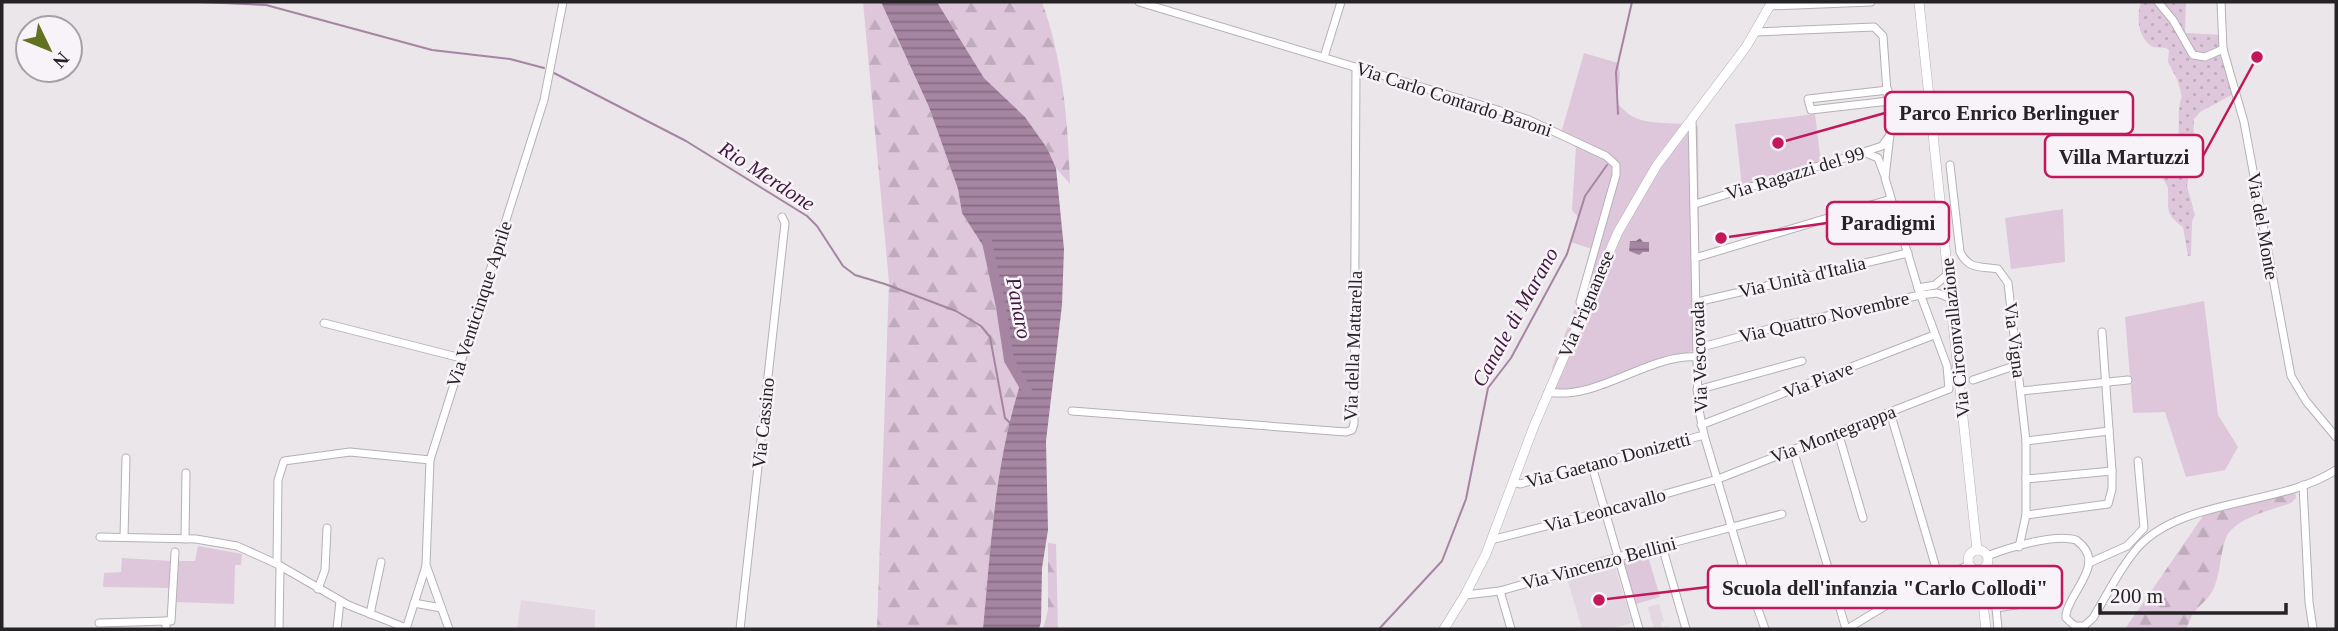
<svg xmlns="http://www.w3.org/2000/svg" width="2338" height="631" font-family="'Times New Roman',serif">
	<style>
		.built { fill: #e3d8e2 }
		.grass { fill: url(#grass-dots) }
		.forest { fill: url(#forest-firs) }
		.park { fill: #dec7db }
		.water { fill: url(#water-rules) }
		.lines { fill: none; stroke-linecap: round; stroke-linejoin: round }
		.stream { stroke: #a585a1; stroke-width: 2 }
		.river { stroke: #a585a1; stroke-width: 10 }
		.minor-casing { stroke: #b5b0b5; stroke-width: 9 }
		.major-casing { stroke: #b5b0b5; stroke-width: 10 }
		.minor { stroke: #fff; stroke-width: 7 }
		.major { stroke: #fff; stroke-width: 9 }
		.labels { text-anchor: middle; dominant-baseline: central; stroke-width: 5; stroke-linejoin: round; paint-order: stroke }
		.street-label { font-size: 19px; fill: #252325; stroke: #f8f3f8 }
		.water-label { font-size: 21px; font-style: italic; fill: #41183e; stroke: #f8f3f8 }
		.leader { fill: none; stroke: #c2185b; stroke-width: 2.5 }
		.callout-dot { fill: #c2185b; stroke: #f8f3f8; stroke-width: 2.5 }
		.callout { fill: #f8f3f8; stroke: #c2185b; stroke-width: 2.5 }
		.callout-label { font-size: 21px; text-anchor: middle; font-weight: bold; fill: #252325 }
	</style>
	<defs>
		<pattern id="grass-dots" width="8" height="8" patternUnits="userSpaceOnUse" patternTransform="scale(1.75)"><rect width="8" height="8" fill="#dec7db"/><path d="M2 2h.1M6 6h.1" fill="none" stroke="#beabbc" stroke-width="1.8" stroke-linecap="round"/></pattern>
		<pattern id="forest-firs" width="22" height="20" patternUnits="userSpaceOnUse" patternTransform="scale(1.75)"><rect width="22" height="20" fill="#dec7db"/><path d="M5 1l3.5 6h-7zM16 11l3.5 6h-7z" fill="#beabbc"/></pattern>
		<pattern id="water-rules" width="6" height="5" patternUnits="userSpaceOnUse" patternTransform="scale(1.75)"><rect width="6" height="5" fill="#a585a1"/><path d="M0 2.5h6" fill="none" stroke="#866c83"/></pattern>
	</defs>
	<rect width="100%" height="100%" fill="#ebe6ea"/>
	<!-- built -->
	<g class="built">
		<polygon points="1614,563 1632,623 1611,629 1582,629 1567,578"/>
		<polygon points="521,600 595,610 595,629 517,629"/>
		<polygon points="1659,604 1664,621 1661,623 1662,628 1668,626 1669,629 1654,629 1648,607"/>
	</g>
	<!-- grass -->
	<path class="grass" d="M2141,2H2186L2185,33L2224,35L2239,91L2200,112L2194,119L2193,154L2187,186L2195,215L2192,221L2191,256H2188L2183,227C2164,213 2169,209 2168,189C2167,182 2162,180 2161,174C2160,165 2171,162 2174,157C2183,141 2175,112 2182,96L2177,79L2168,62L2169,50L2166,48L2153,47C2138,38 2136,18 2141,2Z"/>
	<!-- forest -->
	<g class="forest">
		<path d="M863,2H881L929,107L958,189L962,213L994,263L1009,360L1022,379C995,460 991,545 983,629H877L889,282Z"/>
		<path d="M937,2H1042C1063,60 1068,122 1070,184L1056,168L1047,148L1025,117L984,78Z"/>
		<path d="M2295,489L2296,498L2291,503C2272,510 2234,518 2226,538C2220,553 2221,570 2215,585C2211,597 2204,601 2196,610C2191,615 2189,623 2186,629H2125L2203,516Z"/>
		<polygon points="1048,543 1056,544 1058,629 1043,629 1048,610"/>
	</g>
	<!-- park -->
	<g class="park">
		<path d="M1584,53L1618,63L1620,74L1617,102C1637,131 1667,119 1698,126L1700,348L1585,391L1548,393L1553,365L1579,298L1592,249L1570,242L1578,217L1572,210L1576,147L1560,137Z"/>
		<polygon points="1815,114 1821,162 1742,186 1735,124"/>
		<polygon points="2063,209 2065,262 2011,269 2005,218"/>
		<polygon points="2204,301 2218,415 2238,447 2225,470 2186,477 2165,412 2133,413 2125,317"/>
		<polygon points="198,546 242,554 241,565 235,565 234,604 175,602 177,561 195,561"/>
		<polygon points="1647,553 1660,597 1636,604 1623,560"/>
		<polygon points="122,558 172,561 171,588 103,587 104,573 121,572"/>
	</g>
	<!-- water -->
	<g class="water">
		<path d="M881,2H937L984,78L1025,117L1047,148L1056,168L1064,249L1062,305L1046,441L1048,530L1042,568L1041,622L1039,629H983C991,545 995,460 1022,379L1009,360L994,263L962,213L958,189L929,107Z"/>
		<polygon points="1640,238 1643,242 1649,242 1649,252 1643,252 1639,255 1629,251 1630,241 1636,241"/>
	</g>
	<g class="lines">
		<!-- stream -->
		<g class="stream">
			<polyline points="200,2 266,5 432,50 510,59 544,68"/>
			<polyline points="554,73 686,141 807,216 817,226 843,266 855,275 885,284 956,311 981,326 990,337 1005,418 1010,423"/>
			<polyline points="1618,114 1616,72 1632,2"/>
			<polyline points="1379,629 1442,561 1466,499 1488,388 1511,358 1567,254 1585,196 1607,165"/>
		</g>
		<!-- river -->
		<polyline class="river" points="987,242 1001,307 1009,360 1027,391"/>
		<!-- minor casing -->
		<g class="minor-casing">
			<g id="minor">
				<polyline points="1139,2 1527,119 1606,156 1616,165 1616,175 1580,302 1583,312"/>
				<polyline points="2158,2 2173,20 2193,55 2205,57 2223,49"/>
				<polyline points="2221,2 2223,49 2244,122 2291,376 2306,401 2336,437"/>
				<polyline points="1770,6 1871,2"/>
				<polyline points="1324,57 1341,2"/>
				<polyline points="1888,90 1808,99 1811,110 1889,101"/>
				<polyline points="1692,118 1698,405 1704,435 1745,573 1765,629"/>
				<polyline points="1864,152 1878,158 1884,174"/>
				<path d="M1950,165L1960,252C1969,270 1980,266 1998,269L2008,283L2026,441V515L2019,547"/>
				<polyline points="1695,204 1864,152 1882,146 1890,135"/>
				<polyline points="1695,258 1891,199"/>
				<polyline points="1918,288 1935,285 1948,274"/>
				<polyline points="1697,302 1908,253"/>
				<polyline points="324,323 461,358"/>
				<polyline points="1698,348 1769,329 1920,295 1937,293 1950,298"/>
				<polyline points="1973,380 2017,365"/>
				<polyline points="1697,390 1802,361"/>
				<polyline points="2021,391 2128,380"/>
				<path d="M1548,392C1598,401 1647,354 1697,357"/>
				<polyline points="1072,411 1346,432 1352,430 1354,424 1356,67"/>
				<polyline points="1890,412 1939,578"/>
				<polyline points="1701,425 1934,335"/>
				<polyline points="1838,432 1863,518"/>
				<polyline points="2026,441 2109,431"/>
				<polyline points="1793,449 1846,629"/>
				<polyline points="1592,466 1639,629"/>
				<polyline points="2026,479 2112,471"/>
				<polyline points="1513,482 1520,484 1704,435"/>
				<polyline points="2303,485 2309,602 2313,629"/>
				<polyline points="2026,515 2108,504 2112,489 2112,471 2102,332"/>
				<polyline points="100,537 196,539 237,546 277,564 348,605 406,628"/>
				<polyline points="124,537 126,458"/>
				<polyline points="185,539 186,473"/>
				<polyline points="1491,540 1605,511 1718,479 1949,389 1947,366 1918,288 1885,178 1890,134 1883,36 1874,27 1756,32"/>
				<polyline points="1662,546 1686,629"/>
				<path d="M1987,556C2008,548 2055,533 2076,540C2108,563 2071,589 2066,614V618L2075,626H2084L2093,618C2107,595 2121,566 2140,545C2186,498 2281,506 2336,470"/>
				<polyline points="2089,563 2127,546 2144,528 2138,461"/>
				<polyline points="277,564 278,480 284,461 350,452 430,460"/>
				<polyline points="1987,565 1993,576 1998,629"/>
				<polyline points="318,589 325,570 327,528"/>
				<polyline points="1500,591 1511,629"/>
				<polyline points="1751,592 1793,581"/>
				<polyline points="1465,595 1500,591 1618,557 1782,514"/>
				<polyline points="414,603 441,608"/>
				<polyline points="1996,608 2035,602"/>
				<polyline points="370,614 381,562"/>
				<polyline points="166,621 171,621 175,552"/>
				<polyline points="99,623 166,621 166,629"/>
				<polyline points="279,629 280,567"/>
				<polyline points="337,629 340,601"/>
				<polyline points="406,629 426,566"/>
				<polyline points="449,629 426,565 430,460 544,100 563,2"/>
				<polyline points="740,629 785,223 782,217"/>
				<polyline points="1847,629 1910,591 1969,565"/>
			</g>
		</g>
		<!-- major casing -->
		<g class="major-casing">
			<g id="major">
				<polyline points="1919,2 1977,550"/>
				<circle cx="1978" cy="560" r="10"/>
				<polyline points="1979,570 1986,629"/>
				<polyline points="1444,629 1465,595 1486,554 1534,426 1618,232 1657,165 1746,47 1772,2"/>
			</g>
		</g>
		<!-- minor -->
		<use href="#minor" class="minor"/>
		<!-- major -->
		<use href="#major" class="major"/>
	</g>
	<g class="labels">
		<!-- street labels -->
		<g class="street-label">
			<text transform="translate(1454 99) rotate(18)">Via Carlo Contardo Baroni</text>
			<text transform="translate(1795 173) rotate(-17)">Via Ragazzi del 99</text>
			<text transform="translate(2263 226) rotate(80)">Via del Monte</text>
			<text transform="translate(1802 277) rotate(-13)">Via Unità d'Italia</text>
			<text transform="translate(479 304) rotate(-72)">Via Venticinque Aprile</text>
			<text transform="translate(1586 304) rotate(-67)">Via Frignanese</text>
			<text transform="translate(1824 317) rotate(-13)">Via Quattro Novembre</text>
			<text transform="translate(1955 338) rotate(-96)">Via Circonvallazione</text>
			<text transform="translate(2015 340) rotate(83)">Via Vigna</text>
			<text transform="translate(1353 346) rotate(-88)">Via della Mattarella</text>
			<text transform="translate(1699 357) rotate(-92)">Via Vescovada</text>
			<text transform="translate(1818 380) rotate(-21)">Via Piave</text>
			<text transform="translate(763 423) rotate(-84)">Via Cassino</text>
			<text transform="translate(1833 434) rotate(-21)">Via Montegrappa</text>
			<text transform="translate(1608 460) rotate(-15)">Via Gaetano Donizetti</text>
			<text transform="translate(1605 510) rotate(-15)">Via Leoncavallo</text>
			<text transform="translate(1599 563) rotate(-15)">Via Vincenzo Bellini</text>
		</g>
		<!-- water labels -->
		<g class="water-label">
			<text transform="translate(767 176) rotate(33)">Rio Merdone</text>
			<text transform="translate(1019 308) rotate(79)">Panaro</text>
			<text transform="translate(1515 317) rotate(-61)">Canale di Marano</text>
		</g>
	</g>
	<!-- callouts -->
	<path class="leader" d="M1778 143L1885 113M2257 57L2203 156M1721 238L1827 223M1599 600L1708 587"/>
	<g class="callout-dot">
		<circle cx="1778" cy="143" r="7"/>
		<circle cx="2257" cy="57" r="7"/>
		<circle cx="1721" cy="238" r="7"/>
		<circle cx="1599" cy="600" r="7"/>
	</g>
	<g class="callout">
		<rect x="1885" y="92" width="248" height="42" rx="7"/>
		<rect x="2045" y="135" width="158" height="42" rx="7"/>
		<rect x="1827" y="202" width="122" height="42" rx="7"/>
		<rect x="1708" y="566" width="354" height="42" rx="7"/>
	</g>
	<g class="callout-label">
		<text x="2009" y="120">Parco Enrico Berlinguer</text>
		<text x="2124" y="164">Villa Martuzzi</text>
		<text x="1888" y="230">Paradigmi</text>
		<text x="1885" y="595">Scuola dell'infanzia "Carlo Collodi"</text>
	</g>
	<!-- border -->
	<rect width="2338" height="631" fill="none" stroke="#252325" stroke-width="7"/>
	<!-- north arrow -->
	<g transform="translate(49 49) rotate(133)"><circle r="33" fill="#f8f3f8" stroke="#a4a0a4" stroke-width="2"/>
	<path d="M0-5L12 26L0 18L-12 26Z" fill="#617220"/>
	<text y="-10" font-size="19" font-weight="bold" text-anchor="middle" fill="#252325">N</text>
	</g>
	<!-- scale -->
	<path d="M2100 603v10h186v-10" fill="none" stroke="#252325" stroke-width="3.5"/>
	<text x="2110" y="603" font-size="21" fill="#252325" stroke="#f8f3f8" stroke-width="5" paint-order="stroke">200 m</text>
</svg>
